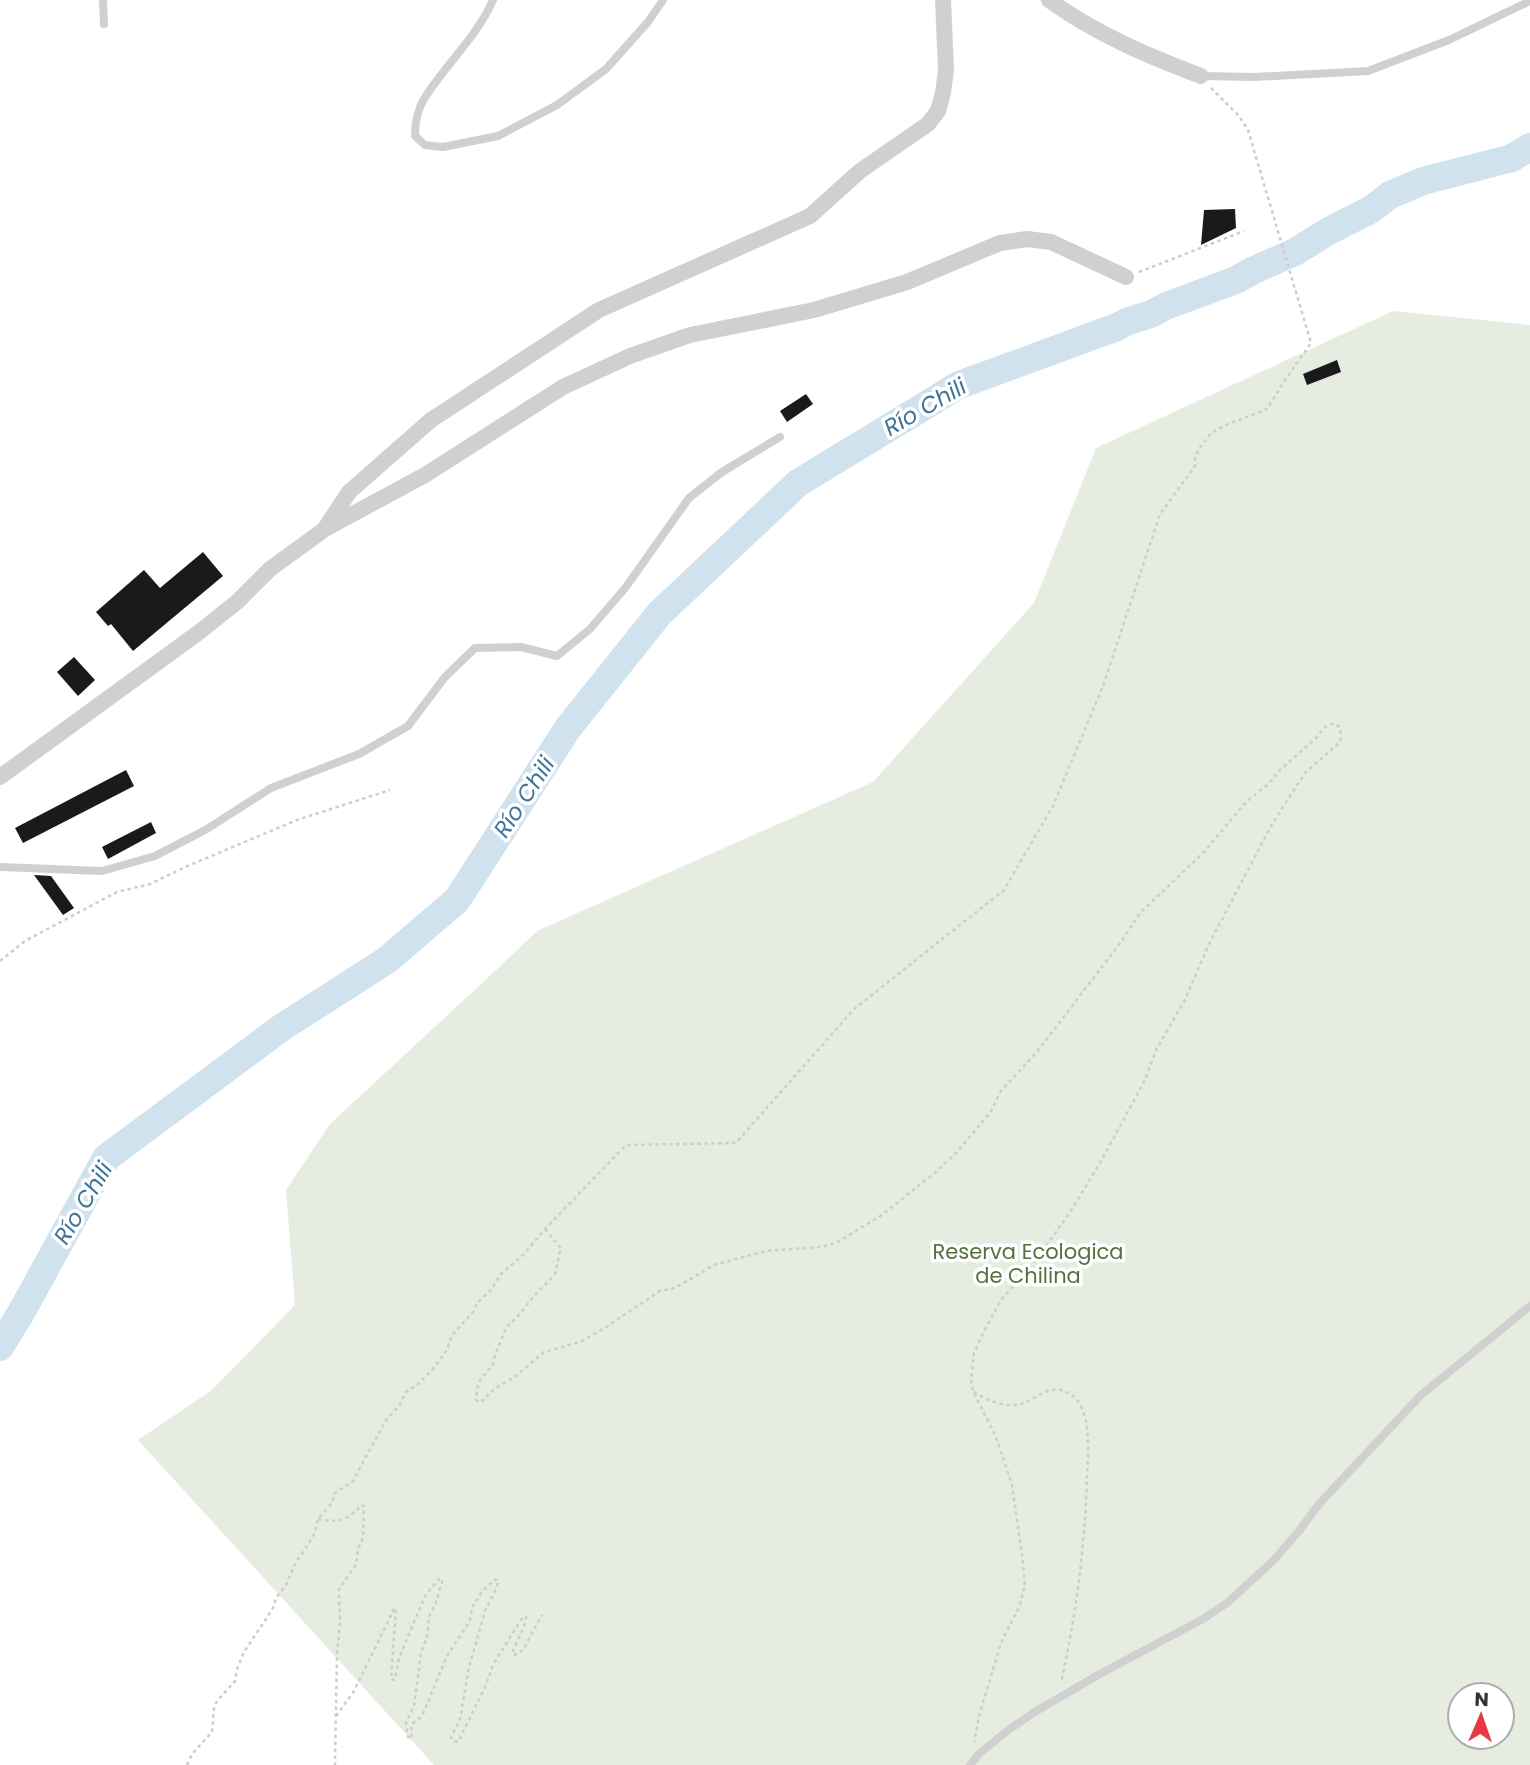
<svg xmlns="http://www.w3.org/2000/svg" width="1530" height="1765" font-family="Poppins,sans-serif">
	<style>
		.green { fill: #e6ecdf; fill-rule: evenodd }
		.lines { fill: none; stroke-linecap: round; stroke-linejoin: round }
		.river { stroke: #cfe2ee; stroke-width: 28 }
		.building { fill: #1a1a1a }
		.path { stroke: #cdcdcd; stroke-width: 2.5; stroke-dasharray: 3.5 3.5; stroke-linecap: butt }
		.lane { stroke: #d0d0d0; stroke-width: 8 }
		.street { stroke: #d0d0d0; stroke-width: 16 }
		.labels { text-anchor: middle; dominant-baseline: central; stroke-width: 7; stroke-linejoin: round; paint-order: stroke }
		.park-label { font-size: 21px; fill: #56703f; stroke: #fff }
		.water-label { font-size: 23px; font-style: italic; fill: #3f7597; stroke: #fff }
	</style>
	<rect width="100%" height="100%" fill="#fff"/>
	<!-- green -->
	<path class="green" d="M1393,311L1530,325V1765H434L138,1440L212,1390L295,1305L286,1190L330,1124L494,972L537,931L873,782L1034,603L1096,448ZM1460,1695H1502V1737H1460Z"/>
	<g class="lines">
		<!-- river -->
		<polyline class="river" points="0,1347 22,1311 106,1158 281,1028 387,960 457,900 568,728 659,614 798,483 959,385 1117,327 1126,322 1151,314 1166,306 1236,280 1252,271 1295,252 1327,232 1372,209 1390,195 1423,181 1512,158 1530,147"/>
	</g>
	<!-- building -->
	<g class="building">
		<polygon points="1235,209 1236,228 1201,245 1204,210"/>
		<polygon points="1337,360 1341,372 1307,385 1303,374"/>
		<polygon points="806,394 813,404 787,422 780,411"/>
		<polygon points="203,552 223,576 133,651 111,624 108,626 96,612 144,570 160,588"/>
		<polygon points="74,657 95,680 78,696 57,672"/>
		<polygon points="126,770 134,786 23,843 15,828"/>
		<polygon points="151,822 156,833 108,859 102,847"/>
		<polygon points="34,875 51,876 74,908 63,915"/>
	</g>
	<g class="lines">
		<!-- path -->
		<g class="path">
			<polyline points="1139,272 1244,231"/>
			<polyline points="0,961 25,941 117,892 150,884 190,865 297,820 390,790"/>
			<polyline points="545,1229 561,1248 555,1274 534,1296 519,1315 506,1328 495,1355 493,1364 478,1383 476,1399 478,1402 482,1401 494,1389 516,1376 544,1352 580,1342 603,1329 660,1291 675,1288 714,1265 766,1251 821,1247 836,1243 882,1215 937,1171 956,1153 990,1113 1001,1091 1036,1053 1121,942 1140,913 1202,854 1246,802 1267,785 1279,771 1317,737 1324,728 1331,724 1336,724 1339,727 1341,734 1340,742 1306,772 1297,785 1271,826 1208,946 1185,1000 1157,1048 1144,1082 1100,1163 1069,1214 1033,1264 1001,1300 983,1333 974,1353 971,1380 973,1391 996,1437 1012,1485 1022,1555 1025,1585 1020,1605 1001,1643 979,1716 974,1742"/>
			<path d="M974,1392C988,1401 1007,1409 1024,1403C1039,1397 1051,1383 1068,1393C1073,1395 1077,1399 1080,1404C1091,1425 1088,1454 1087,1477C1085,1547 1076,1615 1061,1683"/>
			<path d="M318,1519C337,1523 348,1521 361,1505L364,1506L363,1538L358,1549L356,1565L339,1589L340,1622L337,1653L335,1765"/>
			<polyline points="336,1716 354,1691 394,1609 396,1608 391,1679 393,1680 395,1679 399,1658 425,1596 439,1579 442,1579 442,1582 436,1602 429,1617 427,1637 421,1653 414,1706 406,1722 408,1737 411,1739 412,1724 422,1716 447,1656 470,1621 472,1608 481,1593 494,1580 498,1580 497,1587 485,1611 469,1667 460,1719 451,1737 453,1741 458,1742 485,1687 494,1663 523,1617 526,1617 525,1624 512,1653 515,1655 523,1650 542,1615"/>
			<polyline points="187,1765 192,1754 212,1732 214,1708 217,1701 235,1681 237,1669 244,1652 266,1619 274,1606 276,1598 286,1585 296,1562 308,1545 314,1534 318,1519 332,1503 335,1493 353,1481 386,1420 399,1406 406,1392 418,1384 432,1370 447,1350 452,1335 473,1312 477,1303 491,1290 501,1274 523,1255 545,1229 626,1145 736,1143 853,1010 1004,890 1053,806 1103,686 1160,514 1195,466 1195,457 1201,446 1212,432 1226,425 1267,409 1285,380 1311,343 1248,130 1239,116 1211,88"/>
		</g>
		<!-- lane -->
		<g class="lane">
			<polyline points="103,0 104,24"/>
			<path d="M493,0C477,37 445,65 424,99C418,109 415,124 415,136L425,145L443,147L498,136L557,105L606,69L648,22L663,0"/>
			<polyline points="1201,76 1255,77 1368,71 1449,40 1530,1"/>
			<polyline points="0,867 102,871 155,856 207,829 271,788 359,754 408,726 445,677 475,648 521,647 557,656 590,629 626,587 689,498 722,472 780,437"/>
			<polyline points="970,1765 980,1753 1007,1731 1033,1713 1098,1675 1203,1619 1227,1603 1274,1560 1299,1531 1319,1504 1421,1395 1530,1306"/>
		</g>
		<!-- street -->
		<g class="street">
			<path d="M1049,0C1096,34 1148,56 1201,76"/>
			<polyline points="326,527 349,492 431,420 599,310 810,216 860,171 928,124 938,111 943,93 946,70 943,0"/>
			<polyline points="0,777 198,633 237,602 270,569 325,529 425,475 563,387 630,356 690,335 814,310 907,282 1000,243 1027,239 1051,242 1126,277"/>
		</g>
	</g>
	<g class="labels">
		<!-- park labels -->
		<g class="park-label">
			<text x="1028" y="1251">Reserva Ecologica<tspan x="1028" dy="24">de Chilina</tspan></text>
		</g>
		<!-- water labels -->
		<g class="water-label">
			<text transform="translate(925 407) rotate(-30)">Río Chili</text>
			<text transform="translate(524 797) rotate(-57)">Río Chili</text>
			<text transform="translate(83 1203) rotate(-59)">Río Chili</text>
		</g>
	</g>
	<!-- north arrow -->
	<g transform="translate(1481 1716) rotate(2)"><circle r="33" fill="#ffffff" stroke="#adadad" stroke-width="2"/>
	<path d="M0-5L12 26L0 18L-12 26Z" fill="#e63946"/>
	<text y="-10" font-size="19" font-weight="bold" text-anchor="middle" fill="#333333">N</text>
	</g>
</svg>
